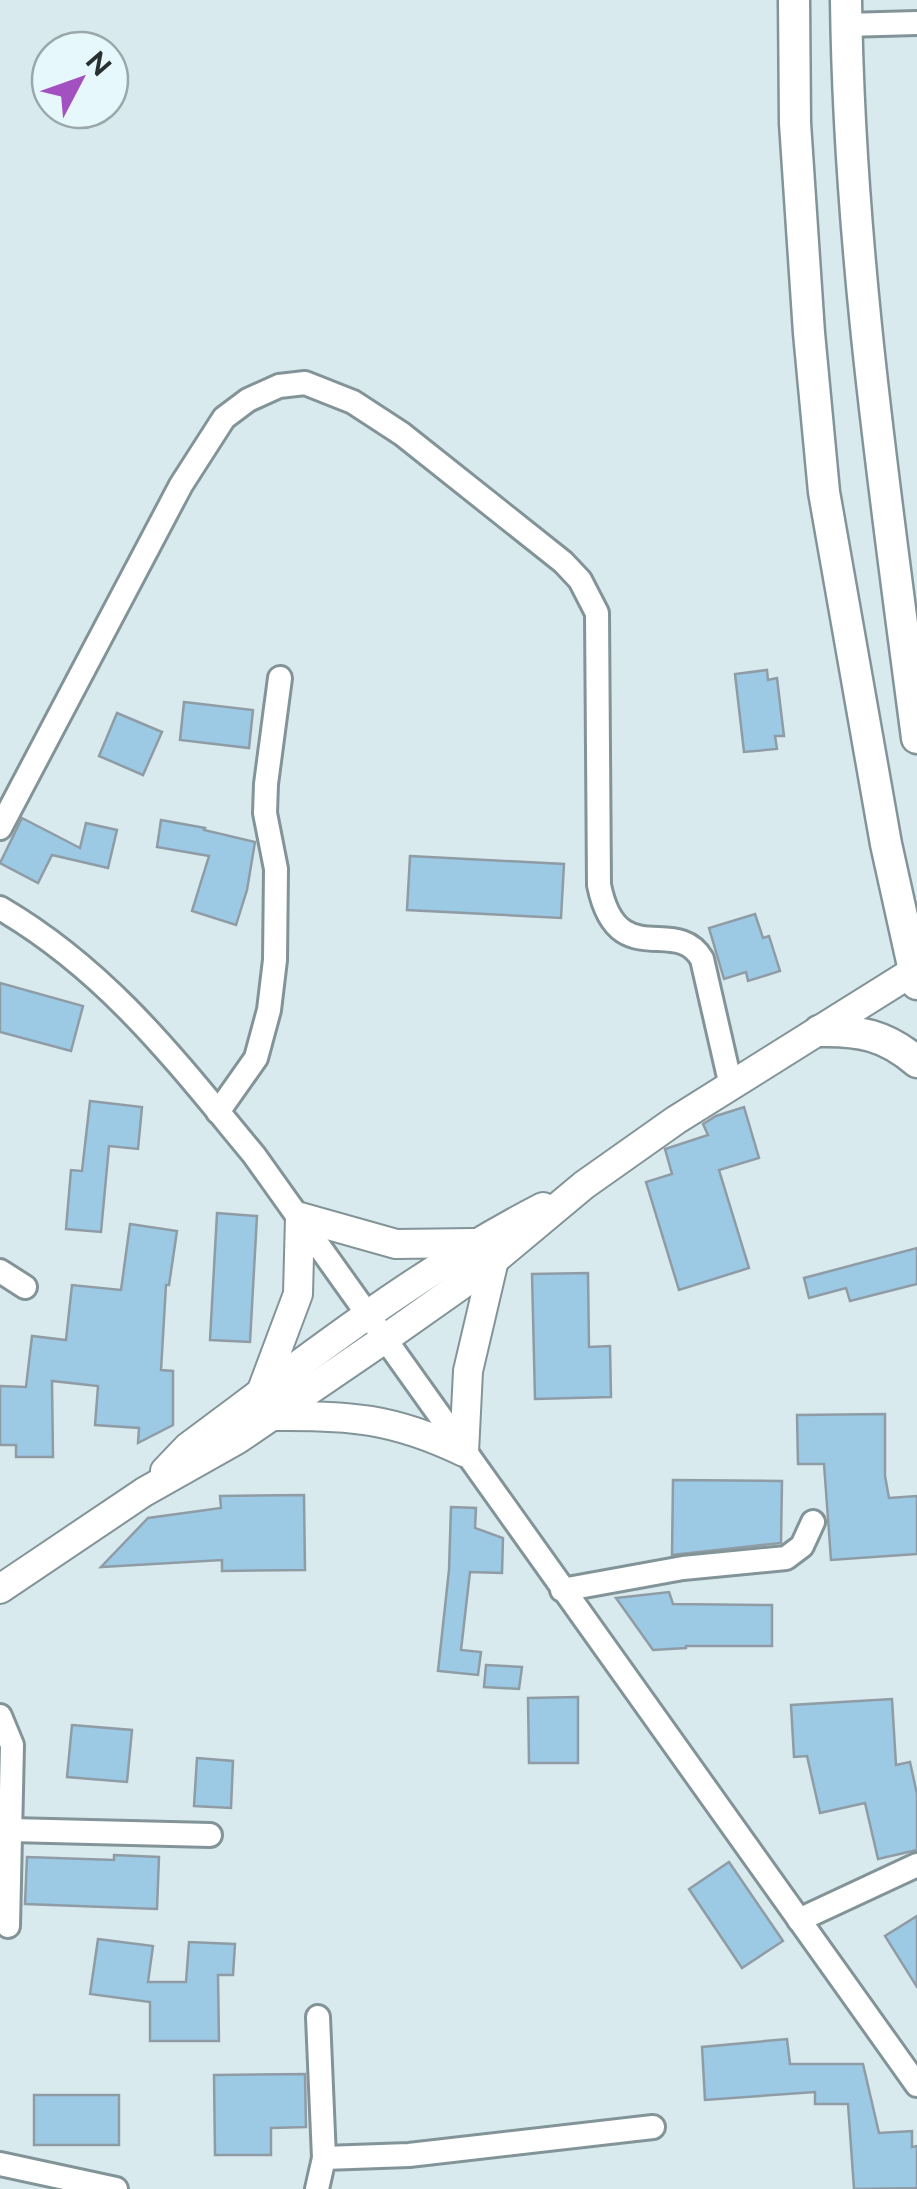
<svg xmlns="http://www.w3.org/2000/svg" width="917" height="2189" font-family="Raleway,sans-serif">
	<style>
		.building { fill: #9cc9e4; stroke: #8f9ca5; stroke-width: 2.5 }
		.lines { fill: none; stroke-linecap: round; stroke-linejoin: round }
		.minor-casing { stroke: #839498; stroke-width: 28 }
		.tertiary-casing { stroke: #839498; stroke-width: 32 }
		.secondary-casing { stroke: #839498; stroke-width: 35 }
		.minor { stroke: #fff; stroke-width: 22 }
		.tertiary { stroke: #fff; stroke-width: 28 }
		.secondary { stroke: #fff; stroke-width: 30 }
	</style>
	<rect width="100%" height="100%" fill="#d9eaef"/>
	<!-- building -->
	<g class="building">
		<polygon points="767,670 768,680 777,678 784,736 775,736 777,749 744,752 735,674"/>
		<polygon points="184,702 253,710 249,748 180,740"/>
		<polygon points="117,713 162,732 143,775 99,756"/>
		<polygon points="22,818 80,848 86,823 117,830 108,868 52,855 38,883 0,863"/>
		<polygon points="161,820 205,828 204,830 255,842 247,890 236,925 192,911 209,856 157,847"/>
		<polygon points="410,856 564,864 561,918 407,910"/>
		<polygon points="755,914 763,938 769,936 780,971 748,981 746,972 724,979 709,928"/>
		<polygon points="0,983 83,1006 71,1051 0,1032"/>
		<polygon points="90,1101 142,1107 138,1149 109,1146 101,1232 66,1229 71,1170 82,1171"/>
		<polygon points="744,1107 759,1158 719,1170 749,1268 679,1290 646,1182 672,1174 665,1149 708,1135 703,1124 716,1116"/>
		<polygon points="217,1213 257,1216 250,1342 210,1340"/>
		<polygon points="130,1224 177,1231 169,1285 166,1285 161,1370 173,1371 173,1425 138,1443 139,1428 95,1425 98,1386 52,1381 53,1457 16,1457 16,1445 0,1445 0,1386 26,1387 32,1336 66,1340 72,1285 121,1290"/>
		<polygon points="917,1248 917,1284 850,1301 846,1288 809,1298 804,1278"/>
		<polygon points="588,1273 589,1347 610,1346 611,1397 535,1399 532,1274"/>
		<polygon points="885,1414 885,1476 889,1498 917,1496 917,1554 831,1560 824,1464 798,1464 797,1415"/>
		<polygon points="673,1480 782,1481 781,1543 672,1555"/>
		<polygon points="304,1495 305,1570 222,1571 222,1560 101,1567 148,1518 221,1508 220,1496"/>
		<polygon points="451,1507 476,1508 475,1528 503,1538 502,1573 470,1572 461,1650 481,1652 478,1675 438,1671 449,1570"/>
		<polygon points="669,1592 673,1604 772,1605 772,1646 686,1646 686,1648 653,1650 616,1598"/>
		<polygon points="486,1665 522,1667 519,1689 484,1687"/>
		<polygon points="578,1697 578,1763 529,1763 528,1698"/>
		<polygon points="892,1699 896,1765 910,1762 917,1794 917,1850 878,1859 865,1803 820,1813 807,1756 794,1757 791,1705"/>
		<polygon points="72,1725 132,1730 127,1782 67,1777"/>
		<polygon points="197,1758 233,1761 231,1808 194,1806"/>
		<polygon points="114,1855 159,1857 157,1909 25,1904 27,1857 114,1860"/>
		<polygon points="729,1862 783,1941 742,1968 689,1889"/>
		<polygon points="917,1916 917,1987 885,1936"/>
		<polygon points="98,1939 153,1946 148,1982 186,1982 189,1942 235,1944 233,1975 218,1975 219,2041 150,2041 150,2002 90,1994"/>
		<polygon points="787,2039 790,2064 863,2064 879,2133 912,2131 912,2147 917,2146 917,2188 854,2189 848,2104 815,2104 815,2092 705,2100 702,2047"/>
		<polygon points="305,2074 306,2127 271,2128 271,2155 215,2155 214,2075"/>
		<rect x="34" y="2095" width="85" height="50"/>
	</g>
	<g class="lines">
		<!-- minor casing -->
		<g class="minor-casing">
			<g id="minor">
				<polyline points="846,25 917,23"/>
				<path d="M0,828L181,485L224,418L248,400L279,386L305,383L353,402L402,434L563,562L580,580L597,613L599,885C617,974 676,914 702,959L731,1086"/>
				<path d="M0,908C108,971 176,1061 254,1155L917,2085"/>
				<polyline points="218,1112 256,1058 269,1010 275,960 276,869 265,813 266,784 280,678"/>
				<polyline points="0,1271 25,1287"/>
				<polyline points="562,1590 683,1568 786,1558 802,1546 813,1522"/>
				<polyline points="0,1716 12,1745 8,1926"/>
				<polyline points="11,1830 210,1835"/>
				<polyline points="799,1920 917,1865"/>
				<polyline points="318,2017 324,2158"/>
				<polyline points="0,2164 116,2189"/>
				<polyline points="317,2189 324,2158 409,2155 653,2127"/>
			</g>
		</g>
		<!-- tertiary casing -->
		<g class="tertiary-casing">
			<g id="tertiary">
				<polyline points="262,1390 298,1294 300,1217 396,1244 474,1243"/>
				<path d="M272,1416C349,1415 393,1418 464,1452L468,1371L494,1260"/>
				<path d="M165,1471L188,1447C303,1362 416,1272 543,1207"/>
				<polyline points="0,1589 144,1492 238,1439 386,1338 481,1271 584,1185 676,1120 917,969"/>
			</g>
		</g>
		<!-- secondary casing -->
		<g class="secondary-casing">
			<g id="secondary">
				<polyline points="794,0 795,123 809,333 824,492 886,844 917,984"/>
				<path d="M846,0C849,249 885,492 917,738"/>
				<path d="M819,1031C859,1030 886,1035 917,1062"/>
			</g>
		</g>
		<!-- minor -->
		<use href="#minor" class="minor"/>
		<!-- tertiary -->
		<use href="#tertiary" class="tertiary"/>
		<!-- secondary -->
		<use href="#secondary" class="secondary"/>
	</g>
	<!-- north arrow -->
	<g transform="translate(80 80) rotate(49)"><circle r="48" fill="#e6f8fc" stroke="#9aa8ab" stroke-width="2.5"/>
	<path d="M0-8L18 38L0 25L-18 38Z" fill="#a351c0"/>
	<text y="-15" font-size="28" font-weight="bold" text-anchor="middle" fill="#293031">N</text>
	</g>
</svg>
